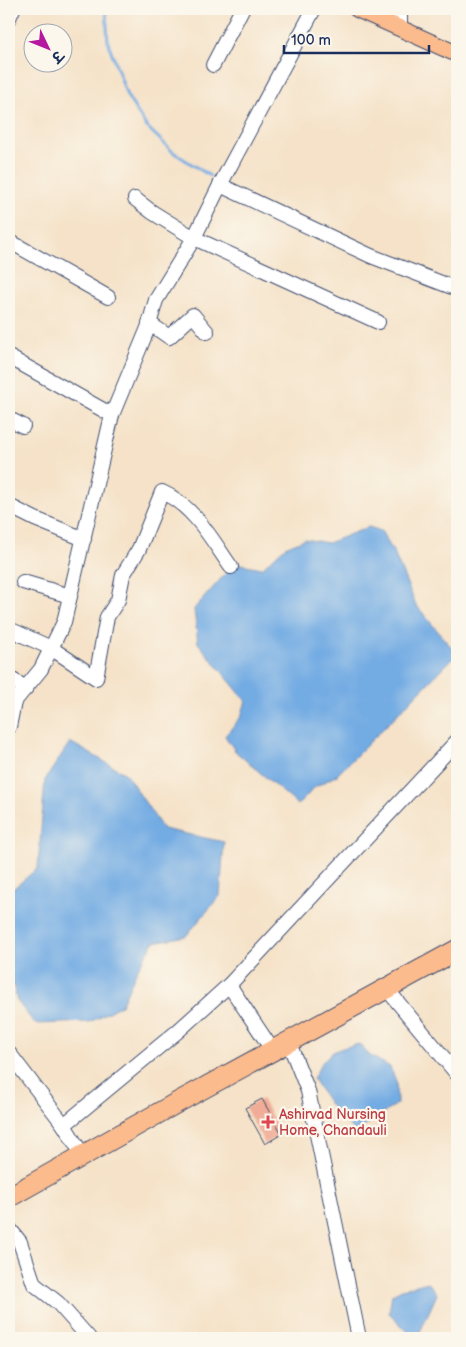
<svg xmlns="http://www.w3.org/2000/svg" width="466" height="1347" font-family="'Balsamiq Sans','Playpen Sans Deva',sans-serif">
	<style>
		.water { fill: #73ace3; stroke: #476ea0 }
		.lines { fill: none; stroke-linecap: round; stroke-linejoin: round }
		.stream { stroke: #73ace3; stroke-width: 3 }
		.building { fill: #f0ac96 }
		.minor-casing { stroke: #3c4a6e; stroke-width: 16 }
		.major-casing { stroke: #3c4a6e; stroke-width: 18 }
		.highway-casing { stroke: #3c4a6e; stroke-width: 22 }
		.minor { stroke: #fff; stroke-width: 14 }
		.major { stroke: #fbbb8d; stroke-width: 16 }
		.highway { stroke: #fbbb8d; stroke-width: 20 }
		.health-dot { fill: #e0444e; stroke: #fbf7ec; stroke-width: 2 }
		.labels { text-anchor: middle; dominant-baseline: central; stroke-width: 4.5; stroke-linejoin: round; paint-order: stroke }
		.health-label { font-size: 14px; fill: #be3a42; stroke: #fbf7ec; text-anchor: start }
	</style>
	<rect width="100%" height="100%" fill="#fbf7ec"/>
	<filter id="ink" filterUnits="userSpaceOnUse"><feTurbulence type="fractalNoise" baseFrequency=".02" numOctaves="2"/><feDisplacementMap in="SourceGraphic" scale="10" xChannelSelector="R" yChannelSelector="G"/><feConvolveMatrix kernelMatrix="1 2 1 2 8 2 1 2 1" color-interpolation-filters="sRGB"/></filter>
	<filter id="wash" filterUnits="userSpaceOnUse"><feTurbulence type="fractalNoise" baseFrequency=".0096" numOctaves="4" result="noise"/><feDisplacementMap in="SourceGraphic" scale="20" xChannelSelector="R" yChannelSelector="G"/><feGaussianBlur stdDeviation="1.12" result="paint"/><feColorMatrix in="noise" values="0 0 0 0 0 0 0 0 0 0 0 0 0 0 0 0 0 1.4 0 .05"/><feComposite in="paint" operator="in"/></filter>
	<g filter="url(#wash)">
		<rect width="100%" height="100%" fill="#f5e2c8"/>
		<!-- water -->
		<g class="water">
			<polygon points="369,527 381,531 394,553 416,605 457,654 337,775 315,787 298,805 236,752 225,736 241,717 246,701 198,643 194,609 235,563 262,568 285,547 305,539 328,543"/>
			<polygon points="70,742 126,774 163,829 224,842 220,896 186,936 154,942 139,966 121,1005 90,1022 35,1024 17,1001 9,967 9,892 38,868 45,780"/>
			<path d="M359,1044L369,1055L390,1067L396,1081L397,1104L355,1132L331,1106L313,1079C326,1053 331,1050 359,1044Z"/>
			<polygon points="428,1282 437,1294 420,1332 413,1337 389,1313 392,1294 402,1289"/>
		</g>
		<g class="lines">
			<!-- stream -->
			<polyline class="stream" points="106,9 108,42 127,96 146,126 173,152 210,176"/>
		</g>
		<g id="blocks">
			<!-- building -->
			<polygon class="building" points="262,1099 282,1134 265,1144 245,1108"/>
		</g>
	</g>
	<g filter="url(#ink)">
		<use href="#blocks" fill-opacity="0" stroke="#3c4a6e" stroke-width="1"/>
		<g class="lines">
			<!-- minor casing -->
			<g class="minor-casing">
				<g id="minor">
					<polyline points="9,18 13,9"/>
					<polyline points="400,28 400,9"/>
					<polyline points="213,65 242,9"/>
					<polyline points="220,185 371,256 457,289"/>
					<polyline points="135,199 152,212 194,238 378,322"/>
					<polyline points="9,241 108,297"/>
					<polyline points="149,323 169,337 193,315 207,332"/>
					<polyline points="9,357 112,415 148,328 156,300 194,238 220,185 314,9"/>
					<polyline points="9,419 23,426"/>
					<polyline points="9,506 35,519 84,539"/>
					<polyline points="23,582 70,596"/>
					<path d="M9,629L51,648L96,678L107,617L118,600L123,575L139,549L162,492C194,506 212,540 231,567"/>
					<polyline points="9,678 26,688"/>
					<polyline points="9,727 14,702 41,669 64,622 112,415"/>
					<polyline points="386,988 457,1074"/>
					<polyline points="289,1043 308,1091 359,1338"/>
					<polyline points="269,1052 269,1045 229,985 457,741"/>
					<polyline points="9,1053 64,1125 80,1151"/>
					<polyline points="64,1125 178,1031 229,985"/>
					<polyline points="9,1228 20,1242 34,1284 58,1303 89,1338"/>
				</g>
			</g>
			<!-- major casing -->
			<g class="major-casing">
				<polyline id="major" points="357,9 457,54"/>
			</g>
			<!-- highway casing -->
			<g class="highway-casing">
				<polyline id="highway" points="9,1197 180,1101 457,950"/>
			</g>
			<!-- minor -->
			<use href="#minor" class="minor"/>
			<!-- major -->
			<use href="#major" class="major"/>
			<!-- highway -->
			<use href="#highway" class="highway"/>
		</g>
	</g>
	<!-- markers -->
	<path class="health-dot" d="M265.5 1114.5h5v5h5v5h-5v5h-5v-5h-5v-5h5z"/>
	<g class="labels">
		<!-- health labels -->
		<g class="health-label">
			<text x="279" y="1114">Ashirvad Nursing<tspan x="279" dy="16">Home, Chandauli</tspan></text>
		</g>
	</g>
	<!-- margin -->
	<rect width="466" height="1347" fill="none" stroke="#fbf7ec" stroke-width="30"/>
	<!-- north arrow -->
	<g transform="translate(48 48) rotate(133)"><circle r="24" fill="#fbf7ec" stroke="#a1a7b3"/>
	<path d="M0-4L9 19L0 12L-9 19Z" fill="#b5179e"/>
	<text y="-8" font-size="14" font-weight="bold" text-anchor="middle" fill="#1b2f5e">उ</text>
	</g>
	<!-- scale -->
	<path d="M284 45v8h145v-8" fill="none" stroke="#1b2f5e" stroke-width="2.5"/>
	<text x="291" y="45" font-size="15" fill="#1b2f5e" stroke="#fbf7ec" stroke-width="4" paint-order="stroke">100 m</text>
</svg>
